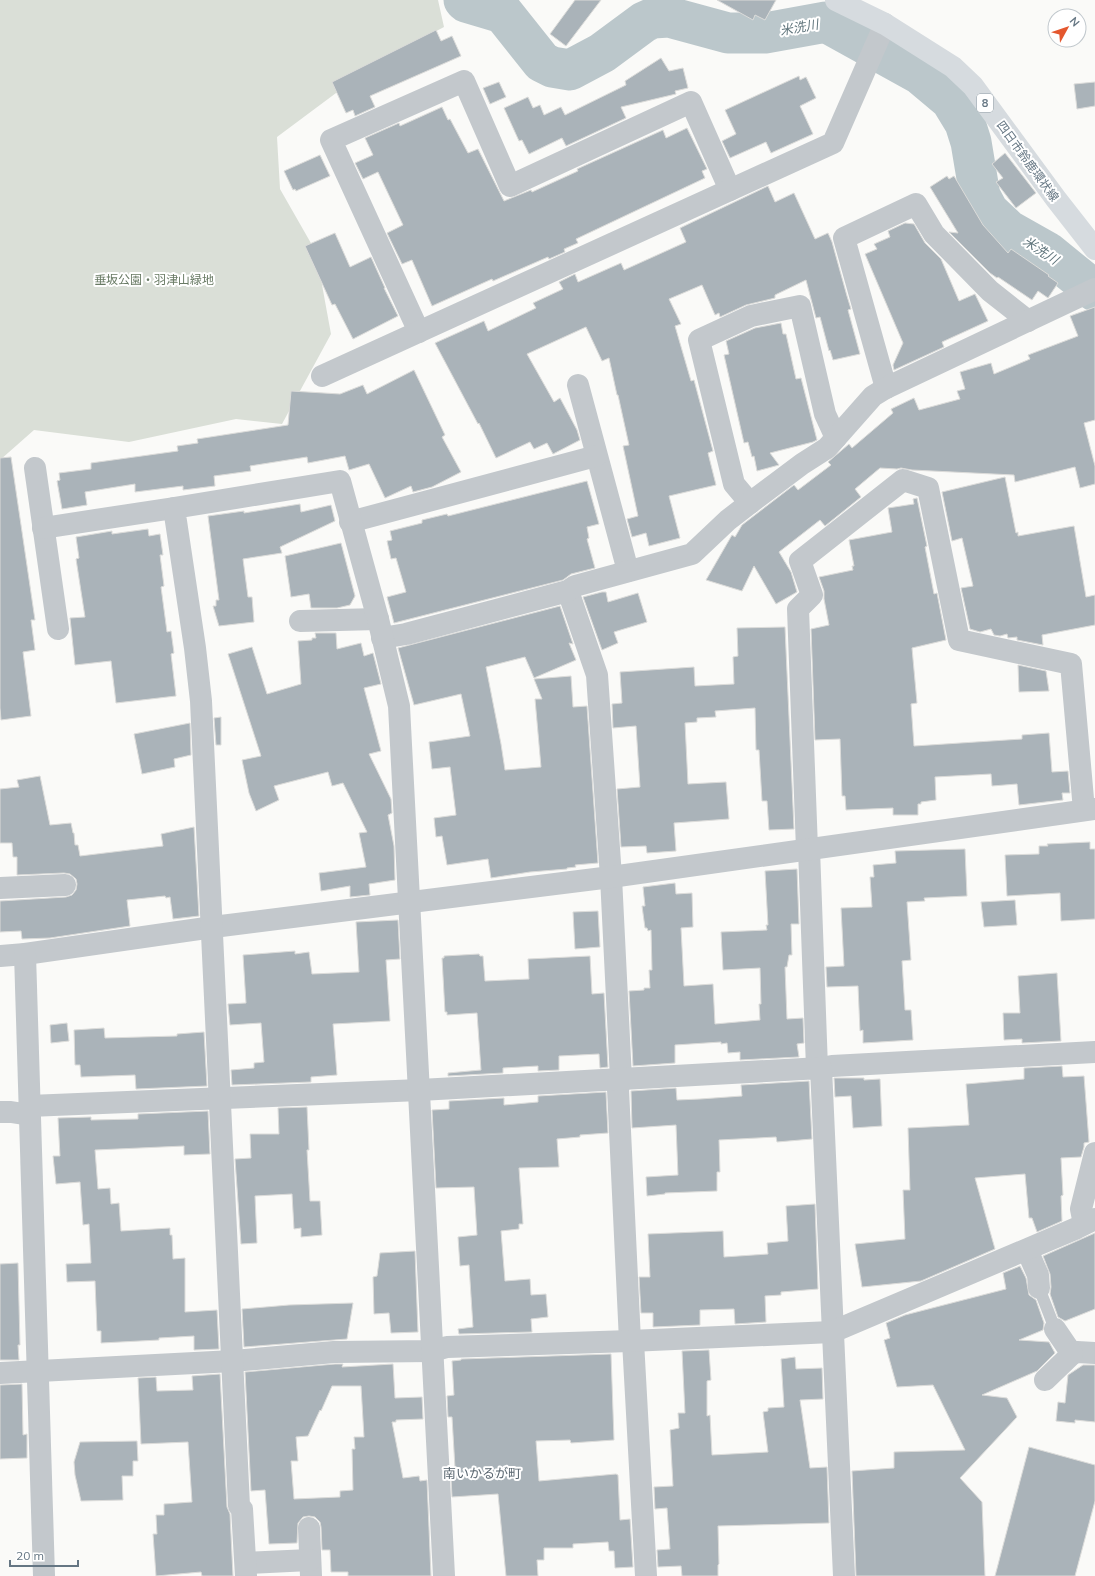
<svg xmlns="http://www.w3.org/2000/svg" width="1095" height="1576" font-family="Mulish,'Noto Sans JP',sans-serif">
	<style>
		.green { fill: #dadfd7 }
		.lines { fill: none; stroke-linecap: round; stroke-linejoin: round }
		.river { stroke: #bbc7cb; stroke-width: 41 }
		.building { fill: #aab3b9; stroke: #dcdcda; fill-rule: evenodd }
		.service { stroke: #c3c8cc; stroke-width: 12 }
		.minor { stroke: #c3c8cc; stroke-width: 22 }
		.tertiary { stroke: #c3c8cc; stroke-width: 22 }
		.primary { stroke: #d6dbdf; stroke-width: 22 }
		.labels { text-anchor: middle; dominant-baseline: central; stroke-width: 4; stroke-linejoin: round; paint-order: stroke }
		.shield { fill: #fff; stroke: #939fa8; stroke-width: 1 }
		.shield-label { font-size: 11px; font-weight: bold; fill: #657683 }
		.street-label { font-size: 12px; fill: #657683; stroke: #fff }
		.park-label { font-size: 12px; fill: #687a64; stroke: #fff }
		.water-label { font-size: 13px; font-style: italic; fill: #60757c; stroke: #fff }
		.neighbourhood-label { font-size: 13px; fill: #57646e; stroke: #fff }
	</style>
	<rect width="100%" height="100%" fill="#fafaf8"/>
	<!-- green -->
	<polygon class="green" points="0,0 438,0 444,27 379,61 277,137 280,189 316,252 331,334 282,424 236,419 129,442 34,430 0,460"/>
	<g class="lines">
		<!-- river -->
		<polyline class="river" points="464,0 466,2 503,13 542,62 552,67 570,70 602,53 644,22 653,18 669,17 728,33 765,33 826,22 920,74 951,100 965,123 971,142 980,196 988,211 1008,230 1047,252 1095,291"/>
	</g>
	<!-- building -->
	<g class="building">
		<polygon points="575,0 601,0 566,46 550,34"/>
		<polygon points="717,0 776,0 765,20 755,15 753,20"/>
		<polygon points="436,30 441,41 452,36 461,56 370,96 375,107 355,116 353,110 346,113 332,82"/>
		<polygon points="661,58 669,71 683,68 688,88 675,91 676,94 621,107 626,118 566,146 562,138 529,154 522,140 519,141 504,108 528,97 533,108 540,105 544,115 561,107 565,115 626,85 625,81"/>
		<polygon points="799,76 800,80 806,77 816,98 800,106 813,134 771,153 766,142 730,158 722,141 736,134 725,110"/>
		<polygon points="499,82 506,97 490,104 483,88"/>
		<polygon points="1095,82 1095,106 1077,109 1074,84"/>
		<polygon points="442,107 448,120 450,119 468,153 478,149 504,201 531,190 532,192 578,171 577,169 663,130 666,138 687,128 707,169 702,171 705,178 576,239 578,243 564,249 565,252 549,259 548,257 493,281 492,279 432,306 412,260 402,264 387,233 403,225 378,172 363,179 355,163 373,155 365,138 399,123 400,126"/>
		<polygon points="1005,153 1036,193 1016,208 996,182 1003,178 992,164"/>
		<polygon points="320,155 330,176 296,191 295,189 293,190 284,171"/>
		<polygon points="947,176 949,179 954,176 983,225 1008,253 1011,249 1049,275 1048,276 1058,283 1048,298 1038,291 1032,300 998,277 997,278 990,273 949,232 958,233 930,187"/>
		<polygon points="768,186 775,202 794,193 815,239 828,233 832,242 847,296 851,309 848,310 860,354 833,360 830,350 829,351 820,317 816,318 806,280 775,295 775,298 746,305 720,317 719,313 715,315 702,285 669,299 681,324 675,326 691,381 694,380 713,451 708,453 716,485 669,496 680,538 649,546 646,533 632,537 627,519 638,516 623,446 629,445 618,395 617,395 609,358 602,361 586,327 527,354 554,402 560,398 577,430 580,440 553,454 547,443 534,449 530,442 496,458 479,423 478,424 435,343 484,321 488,331 536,308 533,303 563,289 559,282 575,274 578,282 621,263 624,270 686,242 680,228"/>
		<polygon points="905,223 914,224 925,243 941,259 959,301 975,294 988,321 942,342 944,347 894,370 893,365 903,343 865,254 877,249 874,244 890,237 888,231"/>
		<polygon points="335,233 350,267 371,257 385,288 384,288 398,316 353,339 335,304 332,305 305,246"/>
		<polygon points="1095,307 1095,420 1084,423 1095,466 1095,484 1080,488 1075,467 1015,482 1014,475 912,470 901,468 897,469 880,468 855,489 861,497 825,526 820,520 779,552 791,572 797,592 776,604 754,566 742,591 706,580 732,535 735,537 742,525 794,485 798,490 831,465 828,462 849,444 852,448 893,413 891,409 914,398 919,410 960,399 957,391 965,389 960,372 991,363 994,374 1030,359 1028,355 1078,336 1070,316"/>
		<polygon points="781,323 783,334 786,334 796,379 801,378 817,440 813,442 770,453 779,465 757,471 754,456 752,457 748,442 744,443 724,355 729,354 726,341 755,328"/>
		<polygon points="414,370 445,435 442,437 461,472 432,487 413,492 411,486 385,498 369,464 349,470 345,456 308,463 307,457 250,466 251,471 214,476 215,486 183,490 183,486 135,492 135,484 85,492 87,505 62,509 57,481 60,480 59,473 91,469 91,463 178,451 177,446 198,443 197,439 288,425 291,391 340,394 363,385 367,394"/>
		<polygon points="11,457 35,620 31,620 35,650 23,652 31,716 1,720 0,708 0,458"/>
		<polygon points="1005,477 1016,533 1018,532 1018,536 1074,526 1086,597 1095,595 1095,625 1042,635 1043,645 1017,640 1017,637 1008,638 1007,634 1000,636 994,635 991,629 980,632 970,629 961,588 973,586 962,538 952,541 942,492"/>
		<polygon points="587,481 599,524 587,527 589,538 587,539 595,568 571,574 563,580 394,623 387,597 406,592 396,558 391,559 387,541 392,540 390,531 422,523 422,520 447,514 448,516"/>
		<polygon points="917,498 927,546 925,547 934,594 937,593 946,640 912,648 917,703 911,704 914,746 1022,739 1022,735 1049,733 1052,772 1068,771 1070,793 1062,793 1063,800 1019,805 1017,784 992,786 991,774 935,777 936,800 921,802 921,804 918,804 918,815 893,815 893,808 846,810 845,796 842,796 840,739 815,740 811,629 829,625 824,599 824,591 819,577 853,570 852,566 854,566 849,540 892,532 888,508 914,504 913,499"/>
		<polygon points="300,504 301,512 331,505 335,521 280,547 282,553 243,559 248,597 252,597 254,622 219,626 213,606 216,606 216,600 219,600 208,516 244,511 244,513"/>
		<polygon points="148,529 149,536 160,534 163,555 160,555 164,586 161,587 167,632 171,631 174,653 171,654 176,696 116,703 111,661 75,665 70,618 85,617 76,559 79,558 76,537 112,531 112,534"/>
		<polygon points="341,543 355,596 350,605 337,608 311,608 309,594 291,597 285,556"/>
		<polygon points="602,592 606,592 608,602 638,593 647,622 614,632 618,643 602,650 583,597"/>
		<polygon points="560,606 573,644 569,643 576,660 534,678 525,657 486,667 501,744 505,770 541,767 535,699 542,699 534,679 571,676 573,707 587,706 598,863 575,865 576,867 567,868 567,869 530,872 491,878 488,859 447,865 442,836 436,837 434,818 456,815 450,767 432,769 429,742 470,736 461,694 414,705 398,648"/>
		<polygon points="785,627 794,829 769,830 767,801 762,801 759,750 756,750 755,708 715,711 716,717 697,718 697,722 685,723 688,784 726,782 729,819 674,823 676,851 647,853 646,846 621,847 617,789 640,787 636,726 613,728 612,704 622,703 620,672 694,667 695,686 734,684 733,657 738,656 737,628"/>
		<polygon points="315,633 336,633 337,649 361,643 364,656 373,653 381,684 364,688 381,751 369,754 391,799 392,813 388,815 394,846 395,880 369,884 370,895 350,897 350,886 321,891 319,873 366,867 359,833 367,832 343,783 332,786 328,772 274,786 279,800 256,811 249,793 242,760 261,756 228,654 252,647 267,694 301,684 298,641 312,640 312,638 316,638"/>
		<polygon points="1018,665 1046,671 1049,691 1019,692"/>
		<polygon points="221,717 221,745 216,745 214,718"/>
		<polygon points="190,723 191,755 174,759 175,767 142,774 134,734"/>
		<polygon points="40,776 50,825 71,823 73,833 74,833 75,845 78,845 80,856 163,846 161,834 194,827 199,916 173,919 170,897 166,898 165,896 127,900 130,926 50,938 22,939 21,931 0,932 0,901 66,897 72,895 76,890 77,884 76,879 70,874 64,873 17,875 17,857 13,857 12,843 0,843 0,789 19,787 17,780"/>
		<polygon points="1090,842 1090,849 1095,849 1095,919 1061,921 1060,893 1007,896 1005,855 1039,854 1039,846 1048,846 1047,844"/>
		<polygon points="965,849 967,896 924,898 925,901 907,902 911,960 902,961 905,1010 911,1010 913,1040 863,1043 863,1030 860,1031 858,986 827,987 826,967 844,966 841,908 872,907 870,877 874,877 873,865 896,863 895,851"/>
		<polygon points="797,869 799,924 791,924 792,955 789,955 787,967 785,967 787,1019 803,1018 804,1043 797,1044 799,1057 740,1060 740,1052 728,1053 727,1043 721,1044 721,1042 675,1045 675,1063 633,1066 629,991 644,990 644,988 650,988 649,970 652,970 651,930 648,931 647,928 645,928 642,906 645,906 643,887 675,883 676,894 692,893 693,927 681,928 684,986 713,984 715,1024 760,1020 759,1004 761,1004 760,968 723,970 721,932 767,930 766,925 768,925 765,871"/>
		<polygon points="1015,900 1017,925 984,927 981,902"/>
		<polygon points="598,911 600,947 575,949 573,912"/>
		<polygon points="398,920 400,959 386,960 390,1021 333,1024 337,1075 311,1077 311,1082 232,1085 231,1070 254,1068 254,1063 264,1062 261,1023 230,1025 228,1004 246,1003 243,955 295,951 295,954 309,952 312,974 359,972 356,922"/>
		<polygon points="479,954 480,956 483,956 485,981 529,979 528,959 590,956 592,994 604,993 608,1067 600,1068 599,1054 559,1056 559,1070 538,1071 538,1066 503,1068 503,1073 448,1076 448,1073 481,1070 477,1013 447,1015 447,1012 445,1012 442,958 444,958 444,956"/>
		<polygon points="1057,973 1061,1041 1022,1043 1022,1039 1004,1040 1003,1013 1020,1013 1018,976"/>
		<polygon points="67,1023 69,1041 51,1043 50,1025"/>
		<polygon points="104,1028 105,1038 177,1036 177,1034 204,1032 207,1086 136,1089 135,1075 81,1077 80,1065 75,1065 74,1030"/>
		<polygon points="1062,1066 1063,1077 1084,1076 1089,1142 1084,1143 1084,1147 1081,1157 1061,1158 1063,1195 1061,1196 1062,1221 1037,1232 1032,1218 1029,1218 1025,1174 975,1178 995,1249 921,1281 862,1287 855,1244 905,1239 903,1190 910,1190 908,1128 969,1125 966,1084 1024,1079 1024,1068"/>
		<polygon points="834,1078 864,1078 864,1080 880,1079 882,1126 853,1128 851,1096 835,1097"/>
		<polygon points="809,1081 812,1139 777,1142 776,1137 719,1140 720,1172 717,1172 717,1191 665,1193 665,1194 647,1196 646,1177 678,1175 676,1125 632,1128 631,1091 676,1088 677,1100 700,1099 742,1096 741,1085"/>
		<polygon points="606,1092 608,1133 580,1135 580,1137 557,1139 559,1167 519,1168 523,1224 519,1224 519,1229 501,1231 505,1281 530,1279 531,1295 546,1294 548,1317 531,1319 532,1332 459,1334 458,1329 473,1327 469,1265 460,1266 458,1237 477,1235 474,1187 436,1188 432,1110 449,1109 449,1101 504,1098 504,1105 538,1102 538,1096"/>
		<polygon points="307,1107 309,1150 307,1150 310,1201 320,1201 322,1235 301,1237 301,1228 294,1229 292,1194 255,1196 257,1243 241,1244 235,1159 251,1158 250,1134 279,1134 278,1108"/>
		<polygon points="208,1111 210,1154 184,1155 184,1146 95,1150 98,1189 110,1188 111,1204 119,1203 121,1231 170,1228 170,1235 172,1235 173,1259 185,1258 185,1312 217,1310 219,1349 194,1350 194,1336 159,1338 159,1340 101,1343 101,1331 97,1331 95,1281 67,1282 66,1264 91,1263 89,1224 83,1225 80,1182 56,1184 53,1156 60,1156 58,1118 91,1117 91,1120 138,1119 138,1114"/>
		<polygon points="815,1204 818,1289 781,1292 781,1295 765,1296 766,1322 735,1324 734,1309 700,1310 700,1325 653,1327 653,1313 641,1313 639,1277 650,1277 648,1234 723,1231 724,1257 768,1254 767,1243 788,1241 786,1206"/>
		<polygon points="1095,1233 1095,1309 1065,1321 1058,1317 1050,1294 1051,1287 1050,1274 1043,1256"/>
		<polygon points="415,1251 418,1332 391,1333 389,1313 374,1314 373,1277 377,1276 380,1253"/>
		<polygon points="18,1263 20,1345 18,1345 19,1360 0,1360 0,1264"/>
		<polygon points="1020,1266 1026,1278 1029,1295 1036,1300 1044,1323 1043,1330 1019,1340 1049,1342 1055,1353 1037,1371 982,1395 1007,1398 1017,1417 960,1478 982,1502 985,1576 856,1576 852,1471 894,1468 894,1452 965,1450 933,1385 897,1387 884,1340 890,1338 886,1323 905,1315 1006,1289 1003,1273"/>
		<polygon points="353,1303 347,1339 244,1347 242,1309 289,1305"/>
		<polygon points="709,1350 711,1380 707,1381 707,1416 710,1415 712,1455 768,1452 763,1412 768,1411 768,1408 784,1407 781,1359 795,1357 796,1369 822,1368 823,1399 800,1400 810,1468 827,1467 829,1523 718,1526 719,1564 718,1565 718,1576 682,1576 681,1566 658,1567 657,1550 670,1549 667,1508 655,1509 654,1487 673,1486 670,1430 679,1428 678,1413 685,1413 682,1351"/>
		<polygon points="611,1354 614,1440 571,1443 570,1440 536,1441 539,1481 616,1474 618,1475 620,1520 630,1519 633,1567 615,1568 614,1551 609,1551 608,1542 573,1544 573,1548 544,1548 544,1560 537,1560 538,1576 506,1576 498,1494 452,1497 451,1478 454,1478 453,1468 455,1468 452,1417 448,1417 447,1396 454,1395 452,1361 461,1360 461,1359"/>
		<path d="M335,1364H343L342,1367L393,1364L395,1398L422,1397L423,1419L396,1420V1422H392L403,1478L419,1476L420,1481L427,1480L431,1576H348V1572H331L330,1550H322L321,1527L320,1522L315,1517L309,1516L303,1517L298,1523L297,1543L269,1544L265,1490L251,1491L245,1372ZM332,1386H361L364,1437H354L355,1449H352L353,1490L340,1491V1497L294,1499L291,1461H298L296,1437L308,1436L320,1410L321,1411Z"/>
		<polygon points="1083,1365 1095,1365 1095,1422 1075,1420 1075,1423 1056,1421 1058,1402 1065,1403 1068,1375"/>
		<polygon points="220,1374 227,1507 230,1514 233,1576 202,1576 201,1572 156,1576 153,1534 157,1534 156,1515 164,1515 164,1504 192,1502 188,1442 141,1444 138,1378 156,1377 157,1391 193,1390 192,1376"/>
		<polygon points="22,1384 23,1435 27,1434 27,1458 0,1459 0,1385"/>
		<polygon points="137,1441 138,1461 133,1461 133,1476 122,1476 123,1500 81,1501 75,1475 74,1462 80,1442"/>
		<polygon points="1029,1447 1095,1465 1095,1501 1075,1576 995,1576"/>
	</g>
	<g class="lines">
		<!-- service -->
		<polyline class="service" points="1039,1288 1055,1329"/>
		<!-- minor -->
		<g class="minor">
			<polyline points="419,332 331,140 464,81 510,186 691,102 730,190"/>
			<polyline points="322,376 833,143 885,24"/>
			<polyline points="578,385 628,571"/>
			<polyline points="886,388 844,238 916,204 934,234 990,291 1028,321"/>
			<polyline points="35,468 58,629"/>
			<polyline points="750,503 734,484 699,340 751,316 800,306 825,414 836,438"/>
			<polyline points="350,522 596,456"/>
			<polyline points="43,528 174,508"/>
			<polyline points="568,591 597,675 611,877 621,1079 618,1089 630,1341"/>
			<polyline points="300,621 378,619"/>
			<polyline points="382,638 406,634 568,591 575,586 692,554 728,520 750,503 802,464 827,448 873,396 886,388 1095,289"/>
			<polyline points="807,849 798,609 812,595 800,561 903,480 928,488 959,640 1071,664 1084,810"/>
			<polyline points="809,849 817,1068"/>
			<polyline points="0,888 65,885"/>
			<polyline points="0,956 25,954 213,927 611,877 1095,809"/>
			<polyline points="821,1068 832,1066 1095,1052"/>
			<polyline points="29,1106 420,1090 821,1068 844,1576"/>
			<polyline points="0,1112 11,1112 30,1115"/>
			<polyline points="1084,1224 1081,1209 1095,1153"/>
			<polyline points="1027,1250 1038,1275 1039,1288"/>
			<polyline points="1055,1329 1072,1354 1077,1352 1095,1353"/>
			<polyline points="633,1341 646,1576"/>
			<polyline points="0,1373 233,1361 334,1352 433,1351 447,1347 630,1341 832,1332 1077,1228 1095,1219"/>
			<polyline points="1045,1380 1072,1354"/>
			<polyline points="309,1528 311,1576"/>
			<polyline points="246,1563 310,1560"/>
			<polyline points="246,1576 242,1509 239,1506 201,701 195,648 174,508 340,481 378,619 399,706 444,1576"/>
		</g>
		<!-- tertiary -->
		<polyline class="tertiary" points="25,954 44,1576"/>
		<!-- primary -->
		<polyline class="primary" points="836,0 885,24 953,67 973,86 1056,199 1095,249"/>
	</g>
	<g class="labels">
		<!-- shield labels -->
		<rect class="shield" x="977" y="94" width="16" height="18" rx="3"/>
		<g class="shield-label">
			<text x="985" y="103">8</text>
		</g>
		<!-- street labels -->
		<g class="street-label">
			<text transform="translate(1028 161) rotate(54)">四日市鈴鹿環状線</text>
		</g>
		<!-- park labels -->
		<g class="park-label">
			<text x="154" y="279">垂坂公園・羽津山緑地</text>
		</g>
		<!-- water labels -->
		<g class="water-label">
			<text transform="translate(799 27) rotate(-10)">米洗川</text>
			<text transform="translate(1041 250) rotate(33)">米洗川</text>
		</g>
		<!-- neighbourhood labels -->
		<g class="neighbourhood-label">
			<text x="482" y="1473">南いかるが町</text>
		</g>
	</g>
	<!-- north arrow -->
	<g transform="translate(1067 28) rotate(50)"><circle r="19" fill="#ffffff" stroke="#c1c8cd"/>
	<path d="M0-3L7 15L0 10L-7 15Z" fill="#e4572e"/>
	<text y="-6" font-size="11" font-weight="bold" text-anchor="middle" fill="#657683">N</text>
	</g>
	<!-- scale -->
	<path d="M10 1560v6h68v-6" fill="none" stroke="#657683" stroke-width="2"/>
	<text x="16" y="1560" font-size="12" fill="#657683" stroke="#ffffff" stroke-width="3" paint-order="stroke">20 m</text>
</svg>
